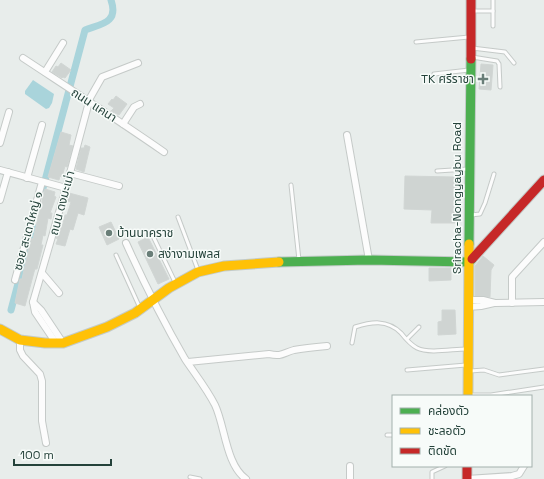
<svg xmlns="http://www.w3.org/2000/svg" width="544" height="479" font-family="'Space Grotesk','Noto Sans Thai',sans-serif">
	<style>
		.water { fill: #a9d4db }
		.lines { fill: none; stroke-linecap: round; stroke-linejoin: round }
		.canal { stroke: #a9d4db; stroke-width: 7 }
		.building { fill: #cfd4d2; stroke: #d1d6d4 }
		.lane-casing { stroke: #c5cac8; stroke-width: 5 }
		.street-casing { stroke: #c5cac8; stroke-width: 8 }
		.fast-casing { stroke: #c3cbc8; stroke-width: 11 }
		.slow-casing { stroke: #c3cbc8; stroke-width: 11 }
		.jam-casing { stroke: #c3cbc8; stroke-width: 11 }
		.lane { stroke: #fcfcfc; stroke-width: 3 }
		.street { stroke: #fcfcfc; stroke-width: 6 }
		.fast { stroke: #4caf50; stroke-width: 9 }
		.slow { stroke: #ffc107; stroke-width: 9 }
		.jam { stroke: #c62828; stroke-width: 9 }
		.poi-dot { fill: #697e78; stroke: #f7fbf9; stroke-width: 1.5 }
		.labels { text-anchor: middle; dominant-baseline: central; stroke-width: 3; stroke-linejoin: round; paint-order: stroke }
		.poi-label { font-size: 12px; fill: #24423a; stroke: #f7fbf9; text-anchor: start }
		.street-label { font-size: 12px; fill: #24423a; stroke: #f7fbf9 }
	</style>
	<rect width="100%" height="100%" fill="#e8edeb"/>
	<!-- water -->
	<polygon class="water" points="33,80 54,94 52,103 49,108 46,109 25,94 25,91"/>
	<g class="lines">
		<!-- canal -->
		<g class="canal">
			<path d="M43,188L85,30C101,24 119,23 111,0"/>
			<polyline points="11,310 33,227"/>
		</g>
	</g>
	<!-- building -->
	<g class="building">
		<polygon points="61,63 71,70 65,78 63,77 62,78 52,72 56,66 58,67"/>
		<polygon points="481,64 493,65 491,90 479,89"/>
		<polygon points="116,96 127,104 119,115 111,111 114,108 108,104 112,99 113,100"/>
		<polygon points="61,132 71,135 69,145 73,146 67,167 65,166 62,177 60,176 59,180 48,177"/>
		<polygon points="85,145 90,147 84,172 76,169 81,148 84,148"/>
		<polygon points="405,176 455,177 455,223 431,223 432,210 404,209"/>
		<polygon points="45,189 55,192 54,196 56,197 50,213 52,213 51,219 48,218 45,236 43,235 41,245 43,245 37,269 35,269 34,272 25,306 15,303 20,279 22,279 31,238 33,239"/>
		<polygon points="69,193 88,198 84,215 78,213 73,230 70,229 65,246 56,244 58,239 56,238 58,232 59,232 61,227 62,227 65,215 67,215 71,202 67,201"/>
		<polygon points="111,222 119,239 107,245 99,227"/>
		<polygon points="148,237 169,279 158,284 138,242"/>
		<polygon points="483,256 494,265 491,270 490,297 475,296 475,266"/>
		<polygon points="429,268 451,268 451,280 429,281"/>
		<polygon points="442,310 455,310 456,334 438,335 438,322 442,321"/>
	</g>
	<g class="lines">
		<!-- lane casing -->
		<g class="lane-casing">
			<g id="lane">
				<polyline points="473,11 493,11"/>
				<polyline points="493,26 493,0"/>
				<polyline points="416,42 469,37"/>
				<polyline points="472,48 505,52 514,63"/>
				<polyline points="472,57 497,61 499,64 500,87"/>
				<polyline points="434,74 469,70"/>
				<polyline points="437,171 468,169"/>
				<polyline points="291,185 299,260"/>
				<polyline points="471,215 480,214 485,203 494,174"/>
				<polyline points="178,217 198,270"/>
				<polyline points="151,232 175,282"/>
				<polyline points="116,255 140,308"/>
				<polyline points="407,339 419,327"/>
				<path d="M352,343L355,327C371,322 387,319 401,333C405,338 411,345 417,348C429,354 453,349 466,349"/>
				<polyline points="407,370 466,365"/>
				<polyline points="470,371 484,370 499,375 544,369"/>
				<polyline points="470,395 491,395 544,387"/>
				<polyline points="387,435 393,435"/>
				<polyline points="190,477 200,479"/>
				<polyline points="432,479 432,472 445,466"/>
			</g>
		</g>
		<!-- street casing -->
		<g class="street-casing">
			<g id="street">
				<path d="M23,58C70,89 118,120 164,152"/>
				<polyline points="45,72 63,43"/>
				<polyline points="123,124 134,107 140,104"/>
				<polyline points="347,135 369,260"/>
				<polyline points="0,143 9,112"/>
				<polyline points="0,170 66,188"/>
				<polyline points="70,173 119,186"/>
				<polyline points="27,178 42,125"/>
				<polyline points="0,200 8,172"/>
				<path d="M126,243C144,283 163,321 185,359C195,374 207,389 215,405C225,426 226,465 246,479"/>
				<polyline points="42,273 59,293"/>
				<polyline points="15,280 42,182"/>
				<polyline points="468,300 483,300 495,303 544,302"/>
				<polyline points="33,302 41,310 63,343"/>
				<polyline points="512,303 512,277 544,242"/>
				<polyline points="468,307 481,306 494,303"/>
				<polyline points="20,340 20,350 23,356 40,374 42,381 42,421 46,443"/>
				<polyline points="56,343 35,312 33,302 66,188 90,98 102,77 138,63"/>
				<path d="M188,362L269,354C282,357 283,353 294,350C305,348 316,347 327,346"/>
				<polyline points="350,466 350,479"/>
				<polyline points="467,479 512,476 519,474 524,466"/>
			</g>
		</g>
		<!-- fast casing -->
		<g class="fast-casing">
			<g id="fast">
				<polyline points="469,244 471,59"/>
				<polyline points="279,262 369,260 469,262 472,259"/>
			</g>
		</g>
		<!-- slow casing -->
		<g class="slow-casing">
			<g id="slow">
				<polyline points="0,329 20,340 45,343 63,343 107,327 135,313 169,288 198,272 224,266 279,262"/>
				<polyline points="468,396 469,244"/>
			</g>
		</g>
		<!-- jam casing -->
		<g class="jam-casing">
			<g id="jam">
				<polyline points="471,59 471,0"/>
				<polyline points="472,259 544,180"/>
				<polyline points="467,466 467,479"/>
			</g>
		</g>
		<!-- lane -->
		<use href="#lane" class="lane"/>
		<!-- street -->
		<use href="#street" class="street"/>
		<!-- fast -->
		<use href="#fast" class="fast"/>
		<!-- slow -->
		<use href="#slow" class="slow"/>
		<!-- jam -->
		<use href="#jam" class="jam"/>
	</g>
	<!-- markers -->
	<g class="poi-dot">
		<path d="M481 73h4v4h4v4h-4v4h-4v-4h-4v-4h4z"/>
		<circle cx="109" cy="233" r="4"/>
		<circle cx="150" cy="254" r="4"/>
	</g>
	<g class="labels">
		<!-- poi labels -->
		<g class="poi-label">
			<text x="474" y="79" text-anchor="end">TK ศรีราชา</text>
			<text x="117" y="233">บ้านนาคราช</text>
			<text x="158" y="254">สง่างามเพลส</text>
		</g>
		<!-- street labels -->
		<g class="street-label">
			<text transform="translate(94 105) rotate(33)">ถนน แคนา</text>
			<text transform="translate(457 198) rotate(-90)">Sriracha-Nongyaybu Road</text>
			<text transform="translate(62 203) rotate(-75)">ถนน ดงมะเม่า</text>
			<text transform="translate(28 231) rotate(-75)">ซอย สะเดาใหญ่ ๑</text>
		</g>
	</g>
	<!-- legend -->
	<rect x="392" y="395" width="140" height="72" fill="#f7fbf9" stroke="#a3b1ad"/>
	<rect x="400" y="408" width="20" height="6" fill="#4caf50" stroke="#a3b1ad"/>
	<text x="428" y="415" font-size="12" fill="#24423a">คล่องตัว</text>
	<rect x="400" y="428" width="20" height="6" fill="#ffc107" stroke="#a3b1ad"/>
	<text x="428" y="435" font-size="12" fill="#24423a">ชะลอตัว</text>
	<rect x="400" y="448" width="20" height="6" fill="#c62828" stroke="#a3b1ad"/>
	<text x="428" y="455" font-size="12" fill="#24423a">ติดขัด</text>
	<!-- scale -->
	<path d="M14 459v6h97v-6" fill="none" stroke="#24423a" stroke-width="2"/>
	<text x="20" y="459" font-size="12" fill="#24423a" stroke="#f7fbf9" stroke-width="3" paint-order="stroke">100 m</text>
</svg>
